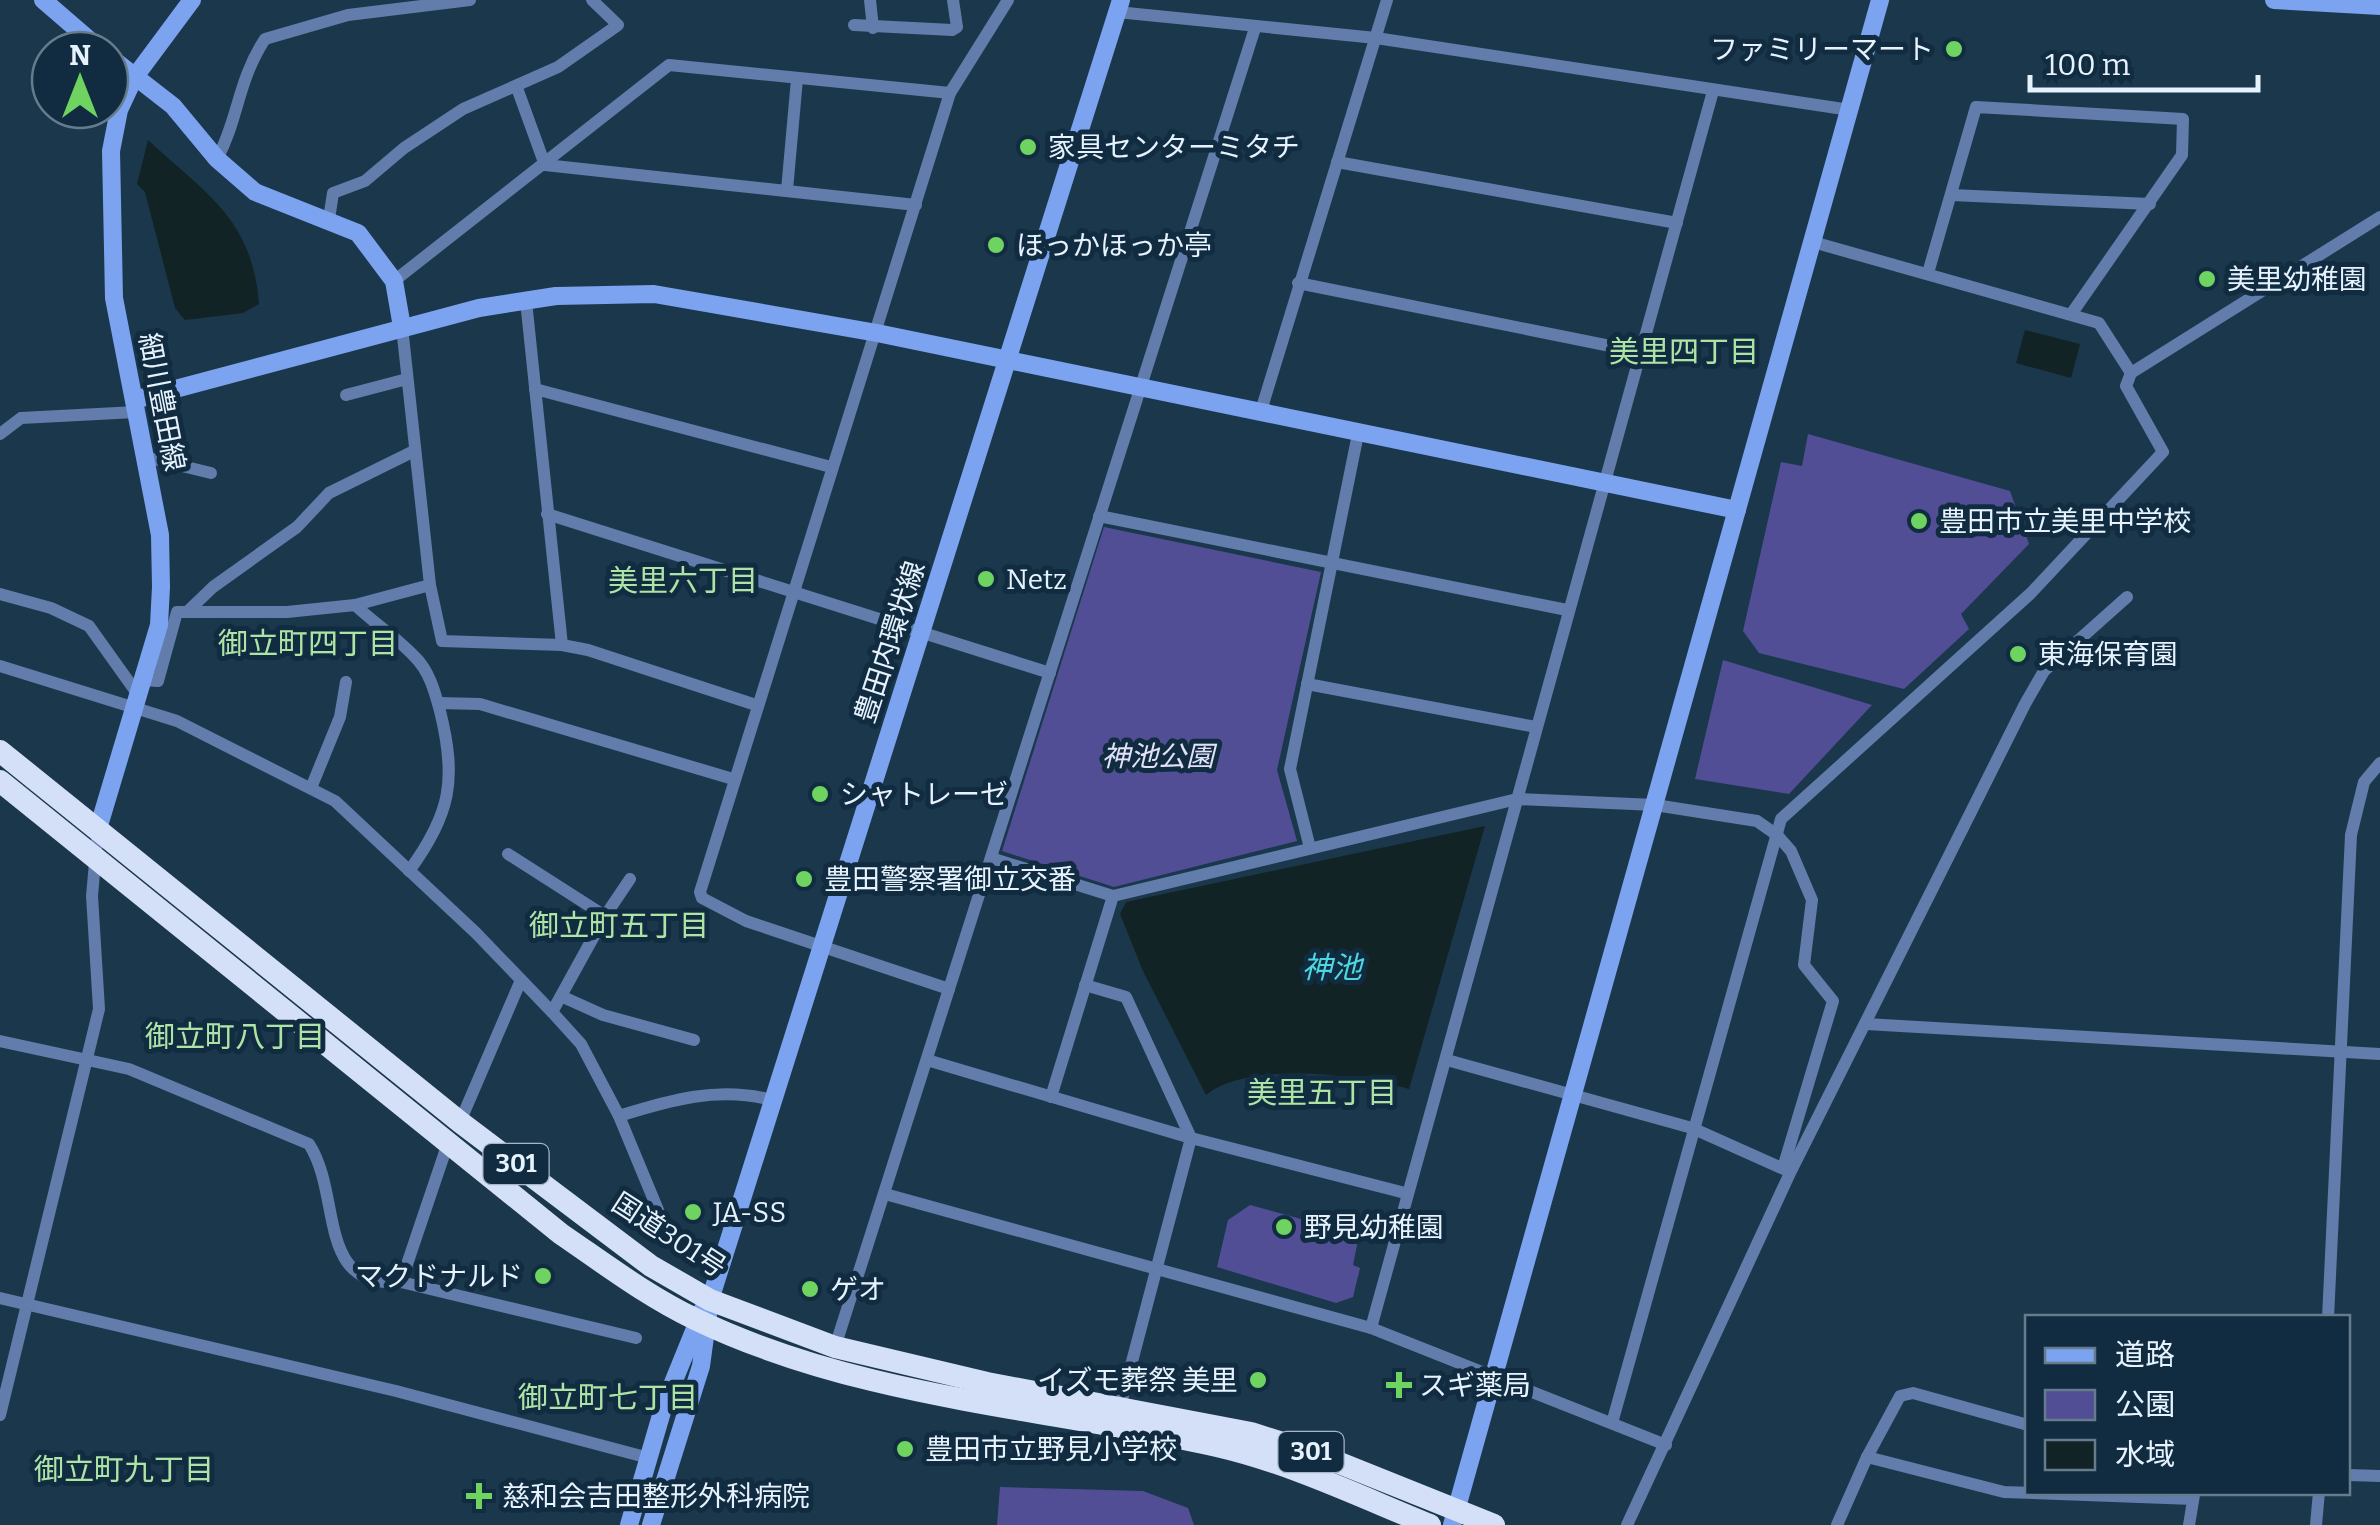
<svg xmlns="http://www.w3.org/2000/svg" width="2380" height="1525" font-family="Bitter,'Noto Sans JP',serif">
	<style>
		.green { fill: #514e96 }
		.water { fill: #112324 }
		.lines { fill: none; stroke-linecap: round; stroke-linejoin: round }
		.street { stroke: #627cab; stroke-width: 12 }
		.secondary { stroke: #7ba3ef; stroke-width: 18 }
		.highway { stroke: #d3e0f7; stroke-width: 22 }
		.poi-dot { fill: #6ed360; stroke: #112c40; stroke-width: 4 }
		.labels { text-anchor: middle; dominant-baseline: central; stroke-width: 10; stroke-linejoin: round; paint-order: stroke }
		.shield { fill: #112c40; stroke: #a6b7c5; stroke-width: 2.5 }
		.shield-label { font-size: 25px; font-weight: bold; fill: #e6f3fe }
		.poi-label { font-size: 28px; fill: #e6f3fe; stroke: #112c40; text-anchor: start }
		.street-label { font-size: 28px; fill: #e6f3fe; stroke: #112c40 }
		.park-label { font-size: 28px; font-style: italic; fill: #e1e2f8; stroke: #112c40 }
		.neighbourhood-label { font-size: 30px; fill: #aee3a6; stroke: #112c40 }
		.water-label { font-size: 30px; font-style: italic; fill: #4cd7e1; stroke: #112c40 }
	</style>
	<rect width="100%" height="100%" fill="#1b374b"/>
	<!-- green -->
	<g class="green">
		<polygon points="1808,434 2010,491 2029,544 1961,614 1969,629 1904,689 1759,653 1743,631 1781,462 1802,466"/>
		<polygon points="1104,527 1321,572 1277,770 1297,841 1114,887 1002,851"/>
		<polygon points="1723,660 1872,705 1789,794 1695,779"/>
		<polygon points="1250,1205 1341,1230 1340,1236 1358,1240 1353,1265 1360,1268 1353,1297 1336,1303 1217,1267 1228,1220"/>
		<polygon points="1000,1487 1143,1491 1188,1508 1194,1525 997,1525"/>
	</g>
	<!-- water -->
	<g class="water">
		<path d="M148,140C207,195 252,218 259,304L243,313L185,320L175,308L145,192L137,184Z"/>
		<polygon points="2025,330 2080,344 2071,378 2016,363"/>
		<path d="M1485,826L1409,1089C1359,1075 1248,1060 1206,1095L1143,971L1120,914L1126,902Z"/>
	</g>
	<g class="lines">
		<!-- street -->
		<g class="street">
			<polyline points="870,0 873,28"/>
			<polyline points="1117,12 1376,38 1850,110"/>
			<polyline points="854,25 952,30 957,27 953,0"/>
			<polyline points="517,88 545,165 916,205"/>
			<path d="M217,159C239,118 237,82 265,39L348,15L470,0"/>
			<polyline points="1337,162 1677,223"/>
			<polyline points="787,190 797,79"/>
			<polyline points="1952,195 2150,204"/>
			<polyline points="329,219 333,193 365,181 404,148 463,109 558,67 618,25 592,0"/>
			<polyline points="1813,242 2099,323 2131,373"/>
			<polyline points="1928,273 1976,107 2183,119 2182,155 2072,313"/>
			<polyline points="394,281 669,65 950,93"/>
			<polyline points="1298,283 1640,352"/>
			<polyline points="526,301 562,645"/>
			<polyline points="402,327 430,585 442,641 562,645 588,650 756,705"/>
			<polyline points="535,389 831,467"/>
			<polyline points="346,395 407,379"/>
			<polyline points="1260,414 1387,0"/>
			<polyline points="0,434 21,418 136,412"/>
			<polyline points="145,457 211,473"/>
			<polyline points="547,514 1050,673"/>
			<polyline points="1099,516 1567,610"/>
			<polyline points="0,594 51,608 89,626 139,696"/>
			<polyline points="355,605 430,585"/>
			<polyline points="187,612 213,587 297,527 329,493 414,451"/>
			<path d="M0,666L177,721L335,801L476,933L552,1012L581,1044L619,1116C670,1100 718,1086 772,1100"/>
			<path d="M144,680L158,681L177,612H287L355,605C374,623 396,637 414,656C429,670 435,692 440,711C457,779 451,814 409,871"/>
			<polyline points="1307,684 1536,727"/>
			<polyline points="438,703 480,704 733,779"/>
			<polyline points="311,788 340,717 346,682"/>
			<polyline points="1310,848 1290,769 1358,434"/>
			<polyline points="508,854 605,916"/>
			<polyline points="991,858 1113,896 1517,799 1655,805 1757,821 1777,835 1791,851 1812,900 1804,965 1833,1001 1783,1168"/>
			<polyline points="1085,985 1126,997 1191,1138 1120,1407"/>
			<polyline points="949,989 746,921 702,898 700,892 950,93 1008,0"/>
			<polyline points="563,997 603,1015 694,1040"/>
			<polyline points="552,1012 605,916 630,879"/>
			<polyline points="1866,1024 2380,1054"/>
			<path d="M0,1041L129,1069L309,1144C343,1197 315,1289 401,1282L636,1338"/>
			<polyline points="927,1060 1191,1138 1405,1193"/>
			<polyline points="1447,1060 1692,1128 1788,1171"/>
			<polyline points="1051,1097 1113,896"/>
			<polyline points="619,1116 663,1222"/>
			<polyline points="460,1122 521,980"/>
			<polyline points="885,1194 1371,1328 1666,1445"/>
			<polyline points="401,1282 449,1140"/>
			<polyline points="0,1298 396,1391 649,1458"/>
			<polyline points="2328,1318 2351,835 2364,782 2380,763"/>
			<polyline points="1371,1328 1713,91"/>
			<polyline points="835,1347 1255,28"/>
			<polyline points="0,1415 99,1009 92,896 98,829"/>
			<polyline points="1612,1423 1781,819 2031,593 2163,452 2126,386 2131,373 2380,217"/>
			<polyline points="1867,1457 1900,1396 1913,1393 2028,1425"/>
			<polyline points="2348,1475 2380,1476"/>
			<polyline points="1627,1525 1790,1173 2025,704 2044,671 2127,597"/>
			<polyline points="1837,1525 1867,1457 2004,1492 2193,1499"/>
			<polyline points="2189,1525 2194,1495"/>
			<polyline points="2316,1525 2319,1492"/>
		</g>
		<!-- secondary -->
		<g class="secondary">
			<polyline points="43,0 101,50"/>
			<polyline points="2274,0 2380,6"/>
			<polyline points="110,57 173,106 217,159 255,192 358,233 394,281 402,327"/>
			<polyline points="134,400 479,308 556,296 654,294 877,333 1737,510"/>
			<polyline points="98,829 159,625 161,587 160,535 114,298 111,151 119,110 134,78 192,0"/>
			<polyline points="629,1525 664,1405 703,1309"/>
			<polyline points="651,1525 701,1366 710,1300 1121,0"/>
			<polyline points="1452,1525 1880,0"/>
		</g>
		<!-- highway -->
		<g class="highway">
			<polyline points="0,751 460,1122 651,1266 710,1300 835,1347 987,1383 1251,1433 1317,1454 1494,1525"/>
			<path d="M0,781L561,1234C605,1264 647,1296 695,1319C859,1398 1043,1407 1217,1446C1291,1463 1361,1497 1430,1525"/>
		</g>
	</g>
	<!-- markers -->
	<g class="poi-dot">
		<circle cx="1954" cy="49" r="10"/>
		<circle cx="1028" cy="147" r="10"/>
		<circle cx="996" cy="245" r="10"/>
		<circle cx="2207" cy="279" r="10"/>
		<circle cx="1919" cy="521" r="10"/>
		<circle cx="986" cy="579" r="10"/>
		<circle cx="2018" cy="654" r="10"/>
		<circle cx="820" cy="794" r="10"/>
		<circle cx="804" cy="879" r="10"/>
		<circle cx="693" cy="1212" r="10"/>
		<circle cx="1284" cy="1227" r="10"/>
		<circle cx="543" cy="1276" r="10"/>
		<circle cx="810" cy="1289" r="10"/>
		<circle cx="1258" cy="1380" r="10"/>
		<path d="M1394 1370h10v10h10v10h-10v10h-10v-10h-10v-10h10z"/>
		<circle cx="905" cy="1449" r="10"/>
		<path d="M474 1481h10v10h10v10h-10v10h-10v-10h-10v-10h10z"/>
	</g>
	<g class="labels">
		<!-- shield labels -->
		<g class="shield">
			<rect x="483.5" y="1144" width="65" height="40" rx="8"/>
			<rect x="1278.5" y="1432" width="65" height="40" rx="8"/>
		</g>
		<g class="shield-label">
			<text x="516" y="1164">301</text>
			<text x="1311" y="1452">301</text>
		</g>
		<!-- poi labels -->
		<g class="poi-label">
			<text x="1934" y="49" text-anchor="end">ファミリーマート</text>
			<text x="1048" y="147">家具センターミタチ</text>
			<text x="1016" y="245">ほっかほっか亭</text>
			<text x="2227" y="279">美里幼稚園</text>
			<text x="1939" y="521">豊田市立美里中学校</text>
			<text x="1006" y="579">Netz</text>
			<text x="2038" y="654">東海保育園</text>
			<text x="840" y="794">シャトレーゼ</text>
			<text x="824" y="879">豊田警察署御立交番</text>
			<text x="713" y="1212">JA-SS</text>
			<text x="1304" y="1227">野見幼稚園</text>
			<text x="523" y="1276" text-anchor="end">マクドナルド</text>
			<text x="830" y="1289">ゲオ</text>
			<text x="1238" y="1380" text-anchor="end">イズモ葬祭 美里</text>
			<text x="1419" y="1385">スギ薬局</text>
			<text x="925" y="1449">豊田市立野見小学校</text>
			<text x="502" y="1496">慈和会吉田整形外科病院</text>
		</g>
		<!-- street labels -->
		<g class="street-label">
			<text transform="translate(162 402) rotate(79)">細川豊田線</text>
			<text transform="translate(890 642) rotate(-72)">豊田内環状線</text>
			<text transform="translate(669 1235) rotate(33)">国道301号</text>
		</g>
		<!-- park labels -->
		<g class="park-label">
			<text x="1158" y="756">神池公園</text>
		</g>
		<!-- neighbourhood labels -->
		<g class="neighbourhood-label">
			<text x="1684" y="352">美里四丁目</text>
			<text x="683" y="581">美里六丁目</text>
			<text x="308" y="644">御立町四丁目</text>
			<text x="619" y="926">御立町五丁目</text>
			<text x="235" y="1037">御立町八丁目</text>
			<text x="1322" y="1093">美里五丁目</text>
			<text x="608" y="1398">御立町七丁目</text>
			<text x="124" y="1470">御立町九丁目</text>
		</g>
		<!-- water labels -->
		<g class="water-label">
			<text x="1332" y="968">神池</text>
		</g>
	</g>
	<!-- legend -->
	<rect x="2025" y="1315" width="325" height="180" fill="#112c40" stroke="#667c8c" stroke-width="2.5"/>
	<rect x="2045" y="1348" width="50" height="15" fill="#7ba3ef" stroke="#667c8c" stroke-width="2.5"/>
	<text x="2115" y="1365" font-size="30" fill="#e6f3fe">道路</text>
	<rect x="2045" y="1390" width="50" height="30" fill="#514e96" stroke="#667c8c" stroke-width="2.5"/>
	<text x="2115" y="1415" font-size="30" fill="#e6f3fe">公園</text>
	<rect x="2045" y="1440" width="50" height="30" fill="#112324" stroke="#667c8c" stroke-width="2.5"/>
	<text x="2115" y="1465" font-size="30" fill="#e6f3fe">水域</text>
	<!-- north arrow -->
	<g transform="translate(80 80)"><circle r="48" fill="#112c40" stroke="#667c8c" stroke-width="2.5"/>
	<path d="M0-8L18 38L0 25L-18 38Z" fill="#6ed360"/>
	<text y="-15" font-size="28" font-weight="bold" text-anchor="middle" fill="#e6f3fe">N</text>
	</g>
	<!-- scale -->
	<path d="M2030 75v15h228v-15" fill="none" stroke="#e6f3fe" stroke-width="5"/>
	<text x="2045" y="75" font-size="30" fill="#e6f3fe" stroke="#112c40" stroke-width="8" paint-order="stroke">100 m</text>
</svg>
